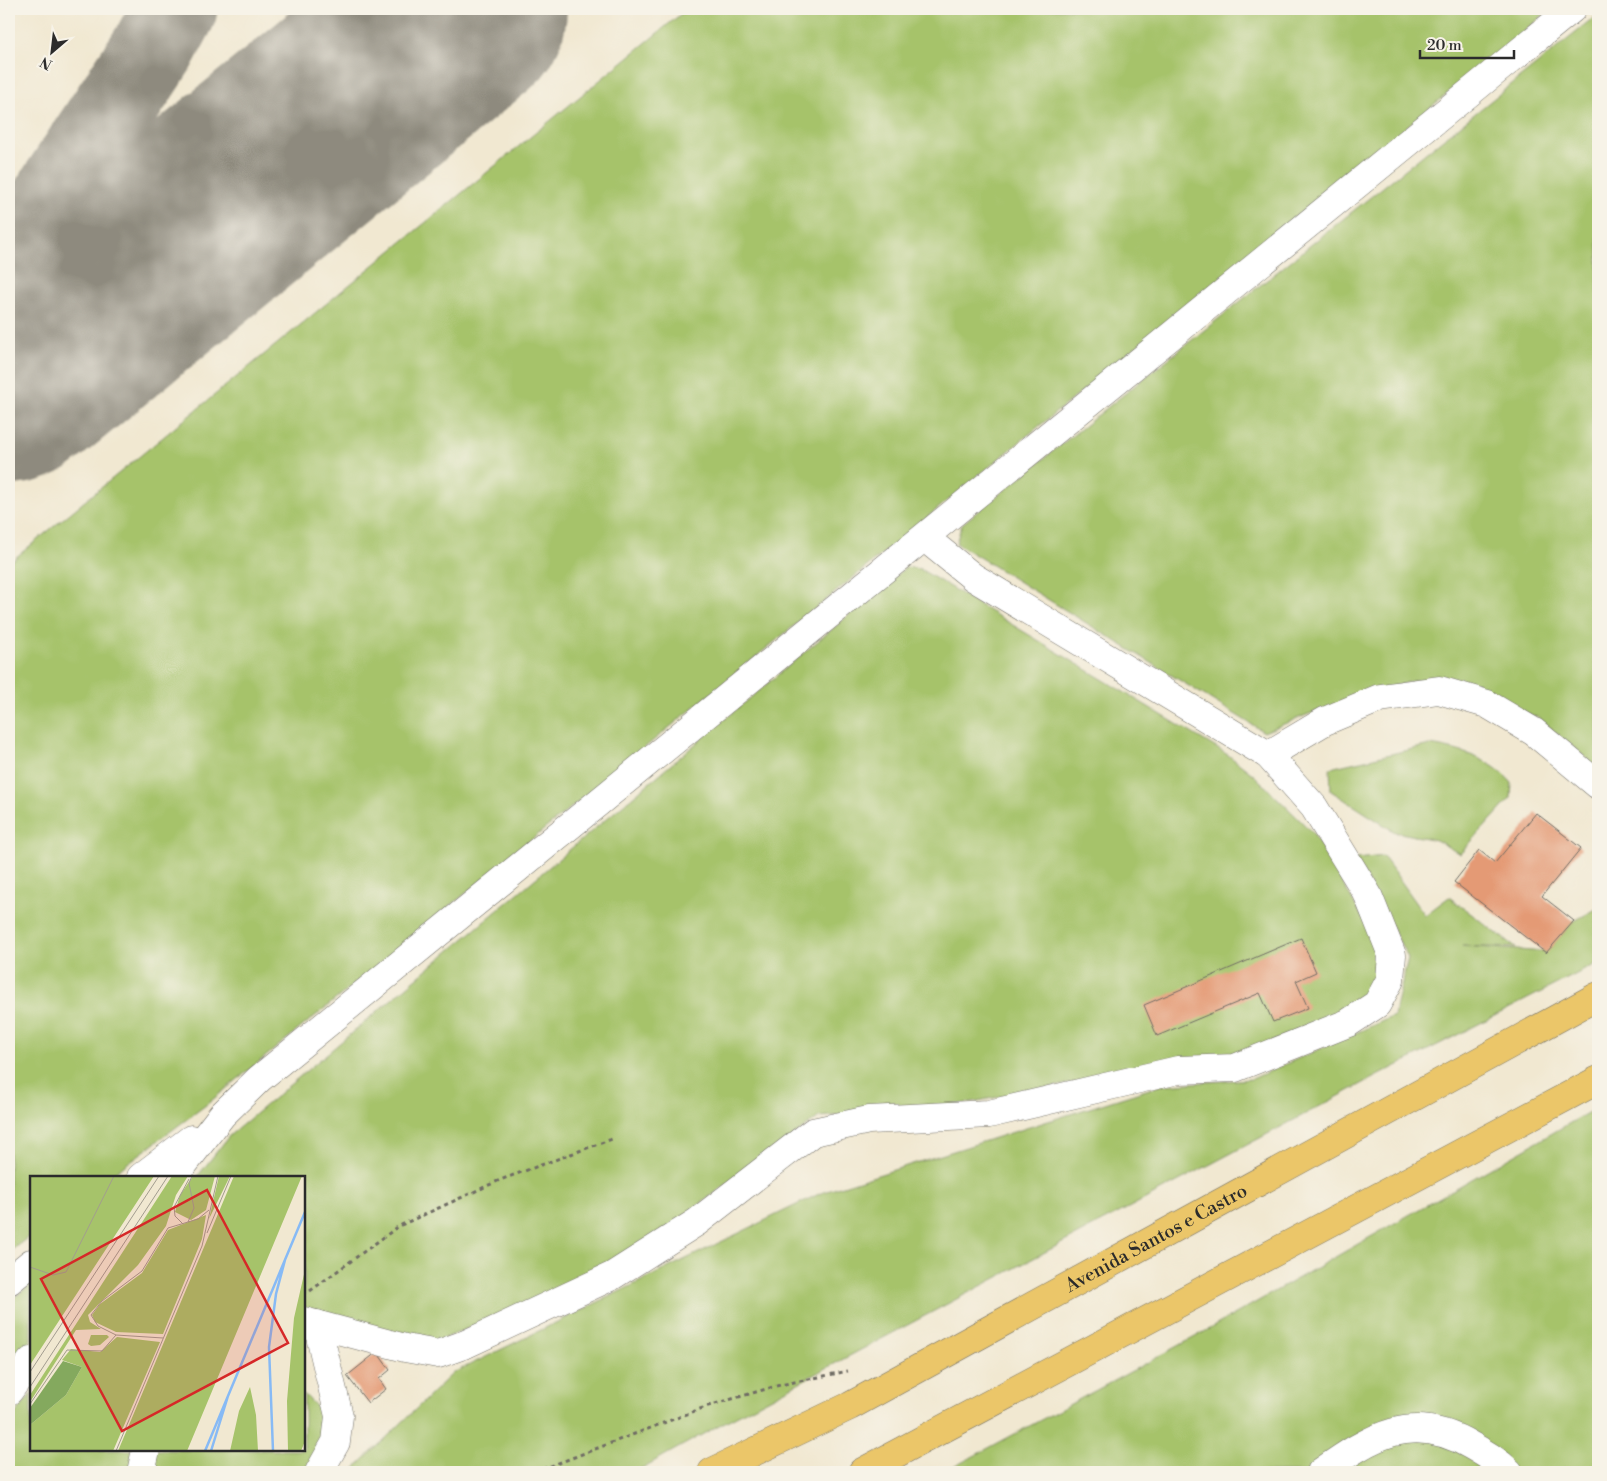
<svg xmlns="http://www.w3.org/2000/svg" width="1607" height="1481" font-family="'Libre Bodoni',serif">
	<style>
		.green { fill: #a6c36a; stroke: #68774a }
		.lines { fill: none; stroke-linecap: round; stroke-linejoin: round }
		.taxiway { stroke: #8e8a7e; stroke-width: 85 }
		.runway { stroke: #8e8a7e; stroke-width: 212 }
		.building { fill: #e49a74 }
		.minor-casing { stroke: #706d65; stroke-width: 29 }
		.major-casing { stroke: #706d65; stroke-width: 29 }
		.path { stroke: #706d65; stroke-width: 3; stroke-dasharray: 4 4; stroke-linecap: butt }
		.minor { stroke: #fff; stroke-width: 28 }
		.major { stroke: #ebc669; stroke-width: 28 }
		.labels { text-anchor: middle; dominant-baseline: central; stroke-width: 4.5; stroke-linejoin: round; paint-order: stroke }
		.street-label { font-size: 19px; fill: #2b2b2b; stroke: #f7f3e8 }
		.inset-river { fill: none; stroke: #87baf5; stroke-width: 2.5 }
		.inset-road { fill: none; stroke: #a29c8f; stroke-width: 1 }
		.view { fill: #d62828; fill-opacity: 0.15; stroke: #d62828; stroke-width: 2.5 }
		.inset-edge { fill: none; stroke: #2b2b2b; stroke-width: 2.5 }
	</style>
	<rect width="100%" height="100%" fill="#f7f3e8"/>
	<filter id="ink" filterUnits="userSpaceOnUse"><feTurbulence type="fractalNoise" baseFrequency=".02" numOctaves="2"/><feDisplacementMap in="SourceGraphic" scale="10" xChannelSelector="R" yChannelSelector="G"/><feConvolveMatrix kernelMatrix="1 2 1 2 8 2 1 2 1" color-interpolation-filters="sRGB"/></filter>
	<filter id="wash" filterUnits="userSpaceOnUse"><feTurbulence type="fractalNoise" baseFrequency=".0096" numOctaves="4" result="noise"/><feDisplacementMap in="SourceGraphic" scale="20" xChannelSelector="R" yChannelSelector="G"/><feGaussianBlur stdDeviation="1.12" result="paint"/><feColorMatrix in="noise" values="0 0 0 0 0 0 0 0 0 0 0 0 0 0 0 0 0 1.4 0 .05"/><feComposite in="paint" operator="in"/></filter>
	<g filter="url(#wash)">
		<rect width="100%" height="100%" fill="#f1e8d1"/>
		<!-- green -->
		<g class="green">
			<polygon points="687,9 1551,9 206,1105 109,1177 31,1177 31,1235 9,1252 9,563"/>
			<polygon points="1598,15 1598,768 1537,717 1456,688 1415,680 1309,714 1264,732 956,543 962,524"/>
			<polygon points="906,567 920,569 1228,755 1254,775 1313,833 1375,939 1378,970 1372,999 1260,1048 951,1106 819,1117 615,1266 436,1342 304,1313 304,1177 197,1177 229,1136"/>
			<path d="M1430,745C1461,750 1490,758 1512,783L1511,798L1460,854L1436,840L1395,832L1331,791L1330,768Z"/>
			<polygon points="1383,856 1425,915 1449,897 1516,948 1462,946 1546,952 1574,921 1598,908 1598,963 1375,1077 723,1423 635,1472 351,1472 453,1373 821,1193 1162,1085 1252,1079 1394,1016 1408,958 1356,859"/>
			<polygon points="1598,1107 1598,1472 944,1472 1197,1336"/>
			<polygon points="31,1284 31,1340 9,1369 9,1302"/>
			<polygon points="31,1394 31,1450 304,1450 304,1394 328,1418 326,1443 310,1472 9,1472 9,1422"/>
		</g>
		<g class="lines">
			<!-- taxiway -->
			<polyline class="taxiway" points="9,268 154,48 175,9"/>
			<!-- runway -->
			<polyline class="runway" points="9,379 461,9"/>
		</g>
		<g id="blocks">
			<!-- building -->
			<g class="building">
				<polygon points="1536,813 1581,848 1542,896 1574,921 1546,953 1454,882 1479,850 1495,863"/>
				<polygon points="1301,938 1316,972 1296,981 1308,1008 1273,1022 1260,993 1157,1036 1144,1005"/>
				<polygon points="377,1352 390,1370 379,1379 386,1389 368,1403 347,1376"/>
			</g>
		</g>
	</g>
	<g filter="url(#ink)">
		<use href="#blocks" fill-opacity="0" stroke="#706d65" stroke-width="1"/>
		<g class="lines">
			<!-- minor casing -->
			<g class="minor-casing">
				<g id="minor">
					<polyline points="1268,755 1325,721 1380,698 1439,690 1487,704 1534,732 1598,785"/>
					<polyline points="141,1177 191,1139"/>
					<polyline points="174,1177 222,1115 259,1079 1572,9"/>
					<polyline points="9,1281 31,1263"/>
					<polyline points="304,1321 405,1348 438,1354 466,1344 612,1276 697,1222 813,1132 869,1120 989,1114 1178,1070 1235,1068 1348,1023 1377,1004 1390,980 1392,955 1368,895 1314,807 1268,755 973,577 925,538"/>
					<polyline points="317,1324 339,1416 336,1442 319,1472"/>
					<polyline points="9,1391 31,1361"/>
					<polyline points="141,1472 146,1450"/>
					<path d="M1321,1472C1371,1437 1412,1410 1472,1446C1486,1454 1498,1461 1509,1472"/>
				</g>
			</g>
			<!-- major casing -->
			<g class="major-casing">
				<g id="major">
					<path id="s1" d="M712,1472L850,1406L1598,996"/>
					<polyline points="862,1472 1598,1080"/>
				</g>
			</g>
			<!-- path -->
			<g class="path">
				<polyline points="310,1291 399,1226 500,1180 612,1139"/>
				<polyline points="535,1472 708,1406 780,1385 848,1371"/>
			</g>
			<!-- minor -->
			<use href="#minor" class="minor"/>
			<!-- major -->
			<use href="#major" class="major"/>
		</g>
	</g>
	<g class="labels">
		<!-- street labels -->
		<g class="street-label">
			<text stroke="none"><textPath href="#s1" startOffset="502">Avenida Santos e Castro</textPath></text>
		</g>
	</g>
	<!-- overview -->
	<g transform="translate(30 1176)">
		<rect width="275" height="275" fill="#f1e8d1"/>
		<path d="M0,0H124L0,189ZM142,0H158L146,19L136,50L108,89L58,139L60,146L71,153L46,154L0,226V219ZM163,0H185L176,34L161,44L145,36L150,19ZM189,0H200L179,43ZM204,0H272L157,275H88ZM176,39L172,63L133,158L86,156L65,146L62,139L70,128L112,97L138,54ZM275,94V265L271,275H258L257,225L264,142ZM61,159H77L79,161L70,169L61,170L58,168ZM87,161L130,166L83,275H0V249L36,219L52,191L32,184L41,173L70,176ZM220,211L226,239L228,275H200L209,235Z" fill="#a6c36a"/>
		<path d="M33,185L52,191L36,219L0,249V232Z" fill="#84a95e"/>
		<path class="inset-river" d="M175,275L275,36M181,275L198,220M243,275L239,171L246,118L255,84"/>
		<path class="inset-road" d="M158,46L164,32L159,7L162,0M153,48L145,40L144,31L159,3M177,57L201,0M0,91L23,99L36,96L84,0M133,162L86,159L68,150L61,139L72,125L112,95L138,52L168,43L179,34M0,196L129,0M0,211L138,0M0,228L37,174L72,175L86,159M86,275L172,70L188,0"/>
		<path class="view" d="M177,14L258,167L92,255L11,103Z"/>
		<rect width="275" height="275" class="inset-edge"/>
	</g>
	<!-- margin -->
	<rect width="1607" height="1481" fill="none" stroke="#f7f3e8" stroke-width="30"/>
	<!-- north arrow -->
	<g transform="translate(52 52) rotate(208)" stroke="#f7f3e8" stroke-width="4" paint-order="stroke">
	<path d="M0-4L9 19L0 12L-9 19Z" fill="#2b2b2b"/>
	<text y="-8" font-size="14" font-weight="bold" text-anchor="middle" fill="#2b2b2b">N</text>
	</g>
	<!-- scale -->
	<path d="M1420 50v8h94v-8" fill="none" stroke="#2b2b2b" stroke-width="2.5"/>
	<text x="1427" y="50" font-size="15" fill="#2b2b2b" stroke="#f7f3e8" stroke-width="4" paint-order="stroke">20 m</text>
</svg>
